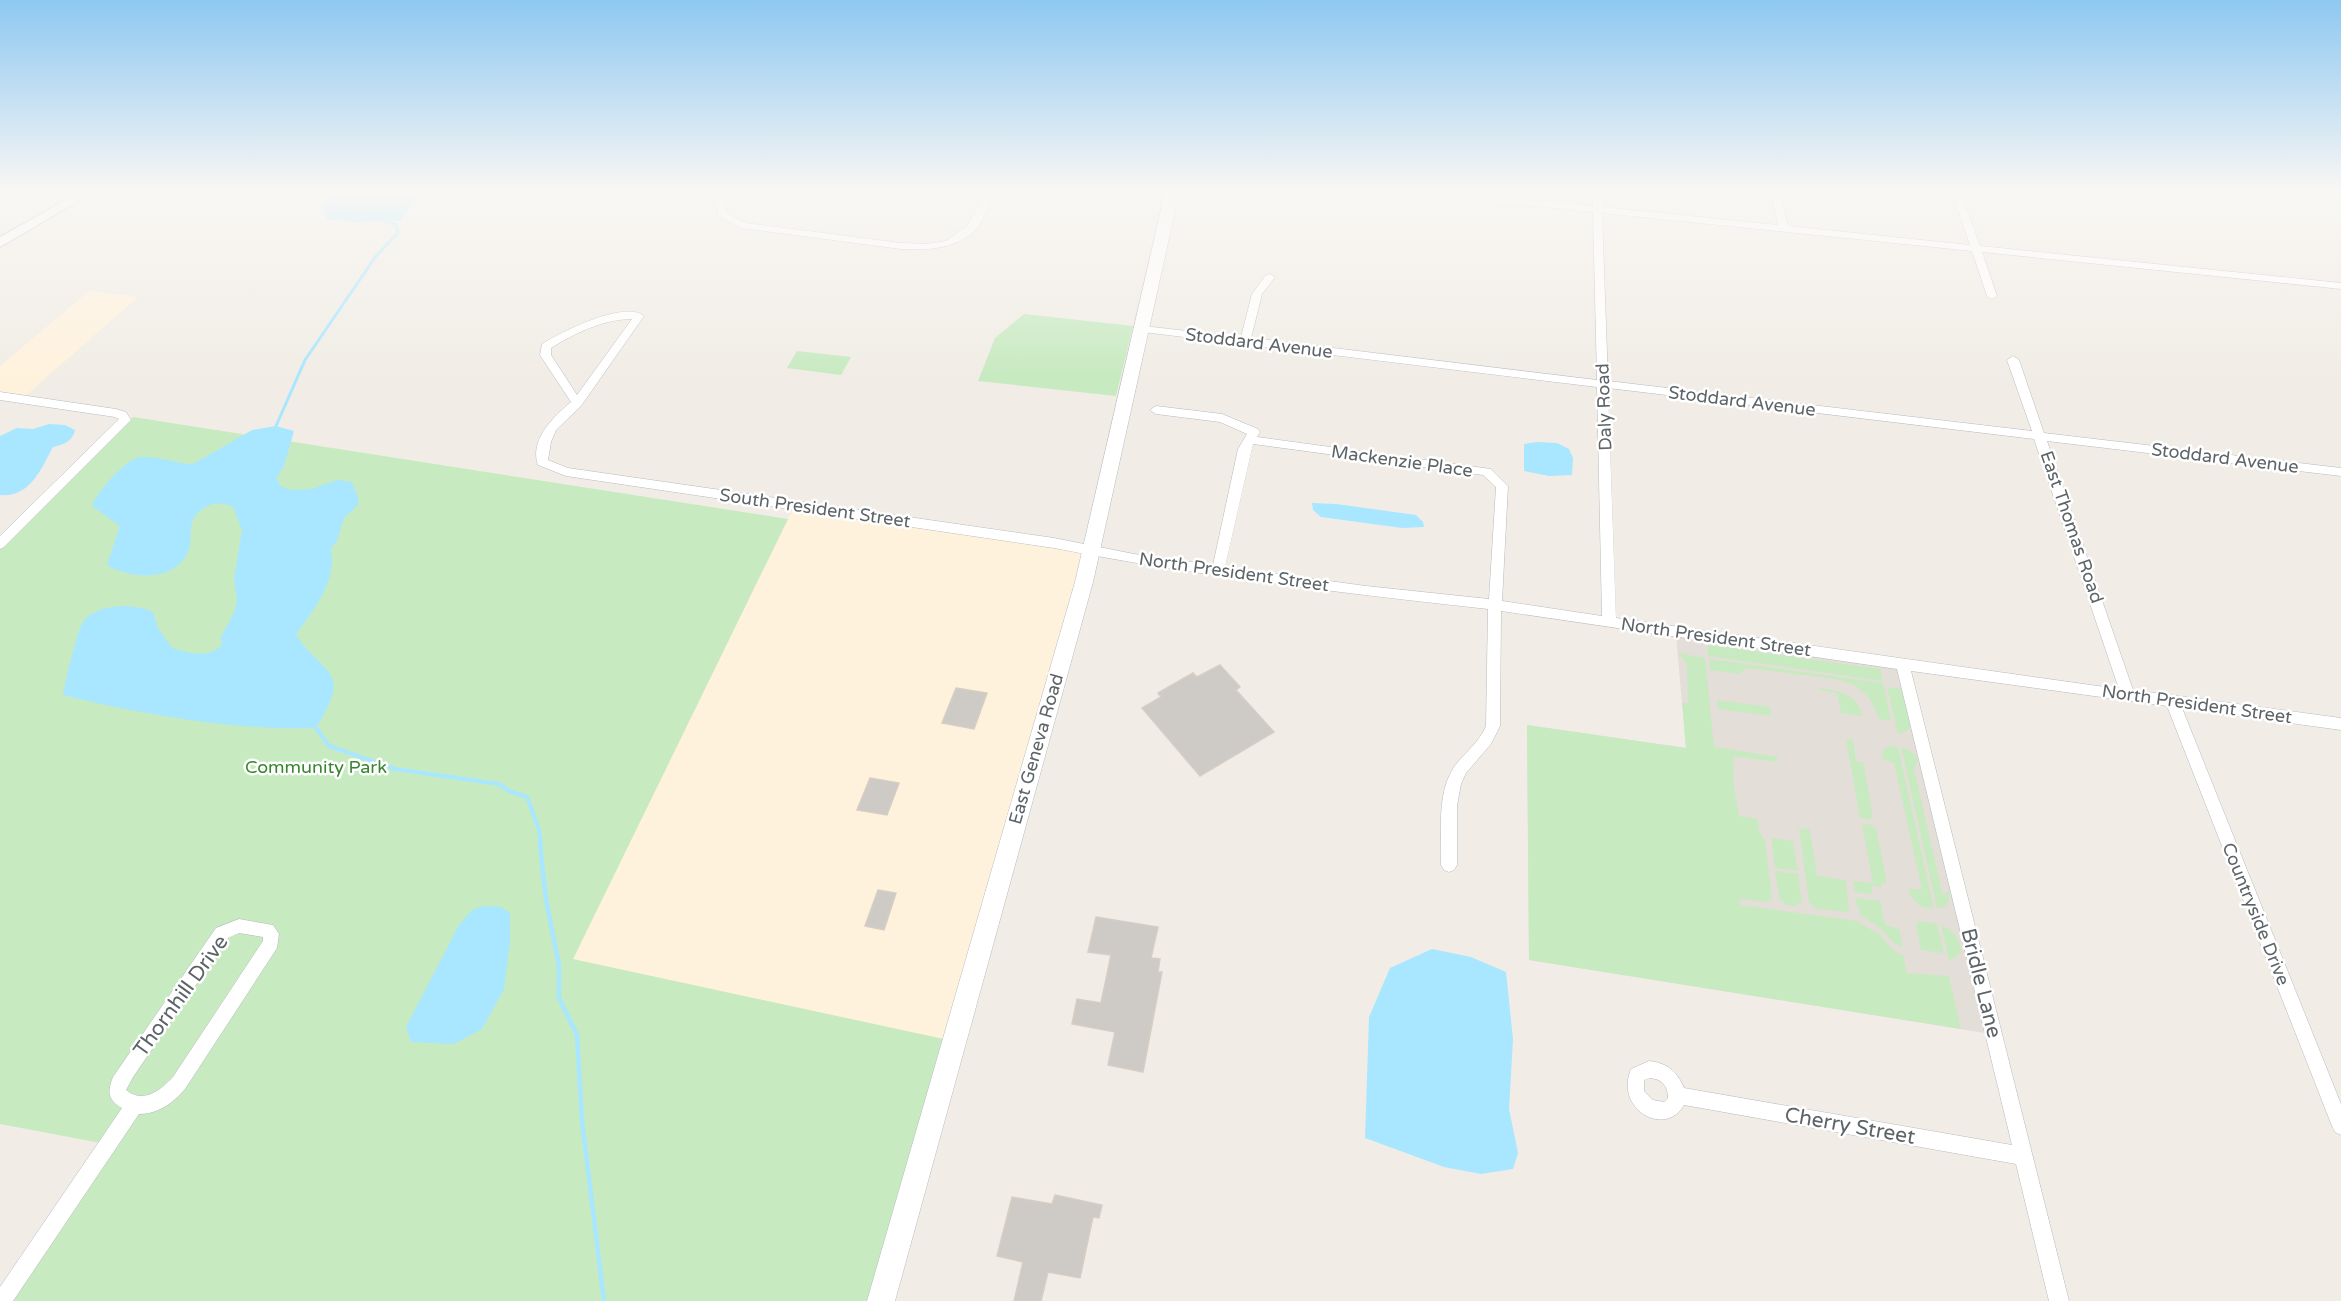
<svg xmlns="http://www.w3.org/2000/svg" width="2341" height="1301" font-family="'Varela Round',sans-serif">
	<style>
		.commercial { fill: #fff2dd }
		.education { fill: #e3ded7 }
		.green { fill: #c8eac1 }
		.water { fill: #a8e7ff }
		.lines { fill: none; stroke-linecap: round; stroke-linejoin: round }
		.stream-far2 { stroke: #a8e7ff; stroke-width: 3 }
		.stream-far1 { stroke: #a8e7ff; stroke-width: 4 }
		.stream { stroke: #a8e7ff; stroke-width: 4.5 }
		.building { fill: #cecac5; stroke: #d6cec4; stroke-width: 1.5 }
		.minor-casing { stroke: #b6babe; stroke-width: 1 }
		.tertiary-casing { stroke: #b6babe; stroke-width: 2 }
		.secondary-casing { stroke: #b7bcc1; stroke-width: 1 }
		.minor { fill: #fff; fill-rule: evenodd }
		.tertiary { fill: #fff; fill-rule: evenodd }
		.secondary { fill: #fff; fill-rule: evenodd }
		.labels { text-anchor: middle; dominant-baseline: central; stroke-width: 5; stroke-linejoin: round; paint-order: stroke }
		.street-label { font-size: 18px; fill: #5d6468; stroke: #fff }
		.park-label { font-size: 18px; fill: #39852f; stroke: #fff }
		.near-street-label { font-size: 21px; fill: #5d6468; stroke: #fff }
	</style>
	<rect width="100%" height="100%" fill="#f1ede6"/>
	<!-- commercial -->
	<g class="commercial">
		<polygon points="89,291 138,297 24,397 0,392 0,366"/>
		<polygon points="793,509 1084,552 947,1040 573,960"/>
	</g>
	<!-- education -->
	<polygon class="education" points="1676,635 1897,668 1985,1033 1529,960 1527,725 1686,748"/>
	<!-- green -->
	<g class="green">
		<polygon points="1024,314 1133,326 1116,396 978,381 995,338"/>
		<polygon points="797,351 851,357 841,375 787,368"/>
		<polygon points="133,417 788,519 573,959 953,1041 880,1301 1,1301 106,1144 0,1124 0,547"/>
		<polygon points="1708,645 1880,669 1883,681 1708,656"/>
		<polygon points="1678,653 1705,658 1714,747 1777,757 1777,762 1733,756 1734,789 1739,816 1758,819 1759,831 1765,840 1772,898 1766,902 1739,899 1740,905 1857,921 1880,935 1894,951 1903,955 1907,973 1949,976 1961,1029 1529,960 1527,725 1686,748 1682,703 1688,703 1687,664"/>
		<path d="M1709,659L1883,683L1891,720L1889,719V721L1879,719C1867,679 1838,679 1803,675C1784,673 1765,670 1746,668L1740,674L1710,670Z"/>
		<path d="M1887,687L1901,689L1910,725C1909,731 1903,733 1898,734Z"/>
		<path d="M1819,688C1840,691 1857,693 1862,716L1841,713L1837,693L1819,690Z"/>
		<polygon points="1717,700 1770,707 1771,716 1718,709"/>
		<polygon points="1846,739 1853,740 1856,761 1863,762 1873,817 1871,817 1871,820 1860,818"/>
		<polygon points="1892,746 1898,747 1934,909 1920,906 1910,895 1909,889 1922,889 1894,763 1881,758 1883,750"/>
		<polygon points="1901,747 1910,751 1918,758 1914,769 1943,896 1949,891 1949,901 1944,907 1937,908"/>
		<polygon points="1862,824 1872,825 1876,829 1887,882 1881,884 1881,887 1871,886 1872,894 1855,892 1853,881 1873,883"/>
		<polygon points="1799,828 1810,830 1817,876 1846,880 1849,912 1816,909 1809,902"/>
		<polygon points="1771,838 1793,841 1798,871 1775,868"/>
		<polygon points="1775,871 1798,874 1802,901 1795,906 1787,905 1779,898"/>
		<polygon points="1855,898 1880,901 1885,925 1899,929 1903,948 1894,943 1878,926 1861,916"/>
		<polygon points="1919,921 1937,924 1944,953 1921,950 1916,925"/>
		<path d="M1941,925C1953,930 1961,939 1961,953L1949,961Z"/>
	</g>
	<!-- water -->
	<g class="water">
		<polygon points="346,193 414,193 416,198 400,221 353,222 327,219 322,208 329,199"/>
		<path d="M49,424L65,425L75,430C73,441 63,445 53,447C41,469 30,498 0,495V436L17,428L33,429Z"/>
		<path d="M276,426L294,431L284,466L277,477L280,486L291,490L312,489L337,480L352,482L358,497V505L344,518L337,541L331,548C337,583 315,607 296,635C327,679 352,669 316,728C238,731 139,714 63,695C65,683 77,631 83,622C95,603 136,603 153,612L158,628L172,648C190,653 207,659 222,645L221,637L234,613L237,600L234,579L242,530L233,507C223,503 216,502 206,507C180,521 199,540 184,559C167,582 128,578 107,565L120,526L92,506C97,492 125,459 141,457C155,456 174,462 188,464L195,463L252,430Z"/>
		<polygon points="1537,442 1557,443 1569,449 1573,458 1572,475 1549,476 1524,471 1524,444"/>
		<polygon points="1312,503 1336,504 1416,515 1423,522 1424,527 1402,528 1321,517 1313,510"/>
		<polygon points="483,906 501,907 510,913 510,942 504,989 482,1029 454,1044 411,1042 406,1027 459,925 472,910"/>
		<polygon points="1432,949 1471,957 1506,972 1513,1039 1509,1109 1518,1153 1513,1169 1481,1174 1444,1167 1365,1138 1369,1017 1390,968"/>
	</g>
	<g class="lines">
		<!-- stream-far2 -->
		<polyline class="stream-far2" points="276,426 305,360 376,256 398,233 396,225 386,222 385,217"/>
		<!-- stream-far1 -->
		<polyline class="stream-far1" points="316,728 329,746 395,769 499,784 509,791 527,797 539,830 541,846"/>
		<!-- stream -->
		<polyline class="stream" points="540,844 546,900 559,965 559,998 577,1035 582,1121 604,1301"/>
	</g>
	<!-- building -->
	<g class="building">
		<polygon points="1220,665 1240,687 1236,690 1274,732 1200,776 1142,708 1161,697 1158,693 1193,673 1197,677"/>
		<polygon points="956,688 987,693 974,729 942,723"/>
		<polygon points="870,778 899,783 887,815 857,810"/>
		<polygon points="878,890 896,893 884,930 865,926"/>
		<polygon points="1096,917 1158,927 1151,958 1160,959 1158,972 1162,972 1143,1072 1108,1065 1115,1032 1072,1024 1077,999 1101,1003 1111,955 1088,952"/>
		<polygon points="1055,1195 1102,1205 1099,1218 1093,1217 1080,1278 1048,1272 1041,1301 1014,1301 1023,1262 997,1256 1012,1197 1052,1204"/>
	</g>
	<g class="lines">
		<!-- minor casing -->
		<g class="minor-casing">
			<g id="minor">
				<path d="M717,193H726L725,202L728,214L746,223L901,243L927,244L946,241L967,226L987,193H996C989,204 983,222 974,231C953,250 927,250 901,249L741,228L719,216L715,202Z"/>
				<path d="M1431,193H1459L1593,206L1592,193H1601L1602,207L1778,225L1771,193H1780L1788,226L1970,245L1952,193H1961L1980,246L2341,283V289L1982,252L1997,296L1992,299L1987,296L1972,251L1602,213L1608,381L2032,431L2007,360L2013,356L2019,360L2044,433L2341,468V476L2047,441L2133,690L2341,718V730L2182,708L2341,1104V1135L2335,1132L2332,1126L2167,706L1911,671L2069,1301H2049L2016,1164L1684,1105C1666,1138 1614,1110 1631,1069L1649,1061C1667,1063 1677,1071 1684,1088L2012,1145L1897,669L1501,611L1500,726L1491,744L1466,773L1461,784L1457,806V865L1454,870L1449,872L1444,870L1441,865C1442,833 1436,795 1454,767C1464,753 1479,743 1486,726L1488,609C1343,593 1197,576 1054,548L566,476L538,465C529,440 554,416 571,402L540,355L542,344C561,332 625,300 644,316L581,406L556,430L551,442L548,460L568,468L1054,538L1134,554L1213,565L1238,449L1247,434L1220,422L1156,414L1150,410L1156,406L1222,414L1258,429L1260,432L1257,437L1491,469L1508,486L1502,601L1602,616L1597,387L1143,332L1138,329L1143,326L1241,337L1252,294L1266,275L1270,274L1275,277L1262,294L1251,338L1597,380L1593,212L1435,196ZM632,319L577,395L551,355V348C575,333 604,319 632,319ZM1608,388L2034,439L2119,689L1616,618ZM1253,444L1483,475L1496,487L1489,599L1366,586L1225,567ZM1650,1078C1662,1079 1668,1086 1668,1098L1664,1102L1653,1100L1644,1091V1080Z"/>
				<polygon points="0,392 116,409 126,412 131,420 4,547 0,549 0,536 119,419 115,417 0,400"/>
				<path d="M239,919L273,925L279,934L277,948L185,1089C173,1103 158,1114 139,1114L13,1301H0V1287L122,1108C108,1100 107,1092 113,1077L216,928ZM239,933L263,937V941L173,1077C160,1091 143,1104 126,1090L133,1077L228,938Z"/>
			</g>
		</g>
		<!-- tertiary casing -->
		<g class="tertiary-casing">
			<polygon id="tertiary" points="78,193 92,193 0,247 0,237"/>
		</g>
		<!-- secondary casing -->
		<g class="secondary-casing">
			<polygon id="secondary" points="1165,193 1179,193 1093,582 895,1301 867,1301 1075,582"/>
		</g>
		<!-- minor -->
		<use href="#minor" class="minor"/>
		<!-- tertiary -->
		<use href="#tertiary" class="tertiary"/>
		<!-- secondary -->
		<use href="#secondary" class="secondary"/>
	</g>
	<!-- sky -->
	<linearGradient id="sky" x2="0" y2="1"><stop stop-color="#8ec8f1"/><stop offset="0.51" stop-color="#f9f7f4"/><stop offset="1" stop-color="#f9f7f4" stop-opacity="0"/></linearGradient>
	<rect width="2341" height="375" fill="url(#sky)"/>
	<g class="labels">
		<!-- street labels -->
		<g class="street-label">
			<text transform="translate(1259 343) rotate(7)">Stoddard Avenue</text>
			<text transform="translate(1742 401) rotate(7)">Stoddard Avenue</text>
			<text transform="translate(1604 407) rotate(-92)">Daly Road</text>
			<text transform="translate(2225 458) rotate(7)">Stoddard Avenue</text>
			<text transform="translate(1402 461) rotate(8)">Mackenzie Place</text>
			<text transform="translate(815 508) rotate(8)">South President Street</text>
			<text transform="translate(2072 527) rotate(71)">East Thomas Road</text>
			<text transform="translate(1234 572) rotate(8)">North President Street</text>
			<text transform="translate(1716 637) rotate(8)">North President Street</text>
			<text transform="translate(2197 704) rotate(8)">North President Street</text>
			<text transform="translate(1036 749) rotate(-74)">East Geneva Road</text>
			<text transform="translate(2256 914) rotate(68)">Countryside Drive</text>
		</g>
		<!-- park labels -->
		<g class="park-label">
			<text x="316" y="767">Community Park</text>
		</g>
		<!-- near-street labels -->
		<g class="near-street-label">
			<text transform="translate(1981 983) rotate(76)">Bridle Lane</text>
			<text transform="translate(181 996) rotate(-54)">Thornhill Drive</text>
			<text transform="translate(1850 1126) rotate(10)">Cherry Street</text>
		</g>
	</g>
</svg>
